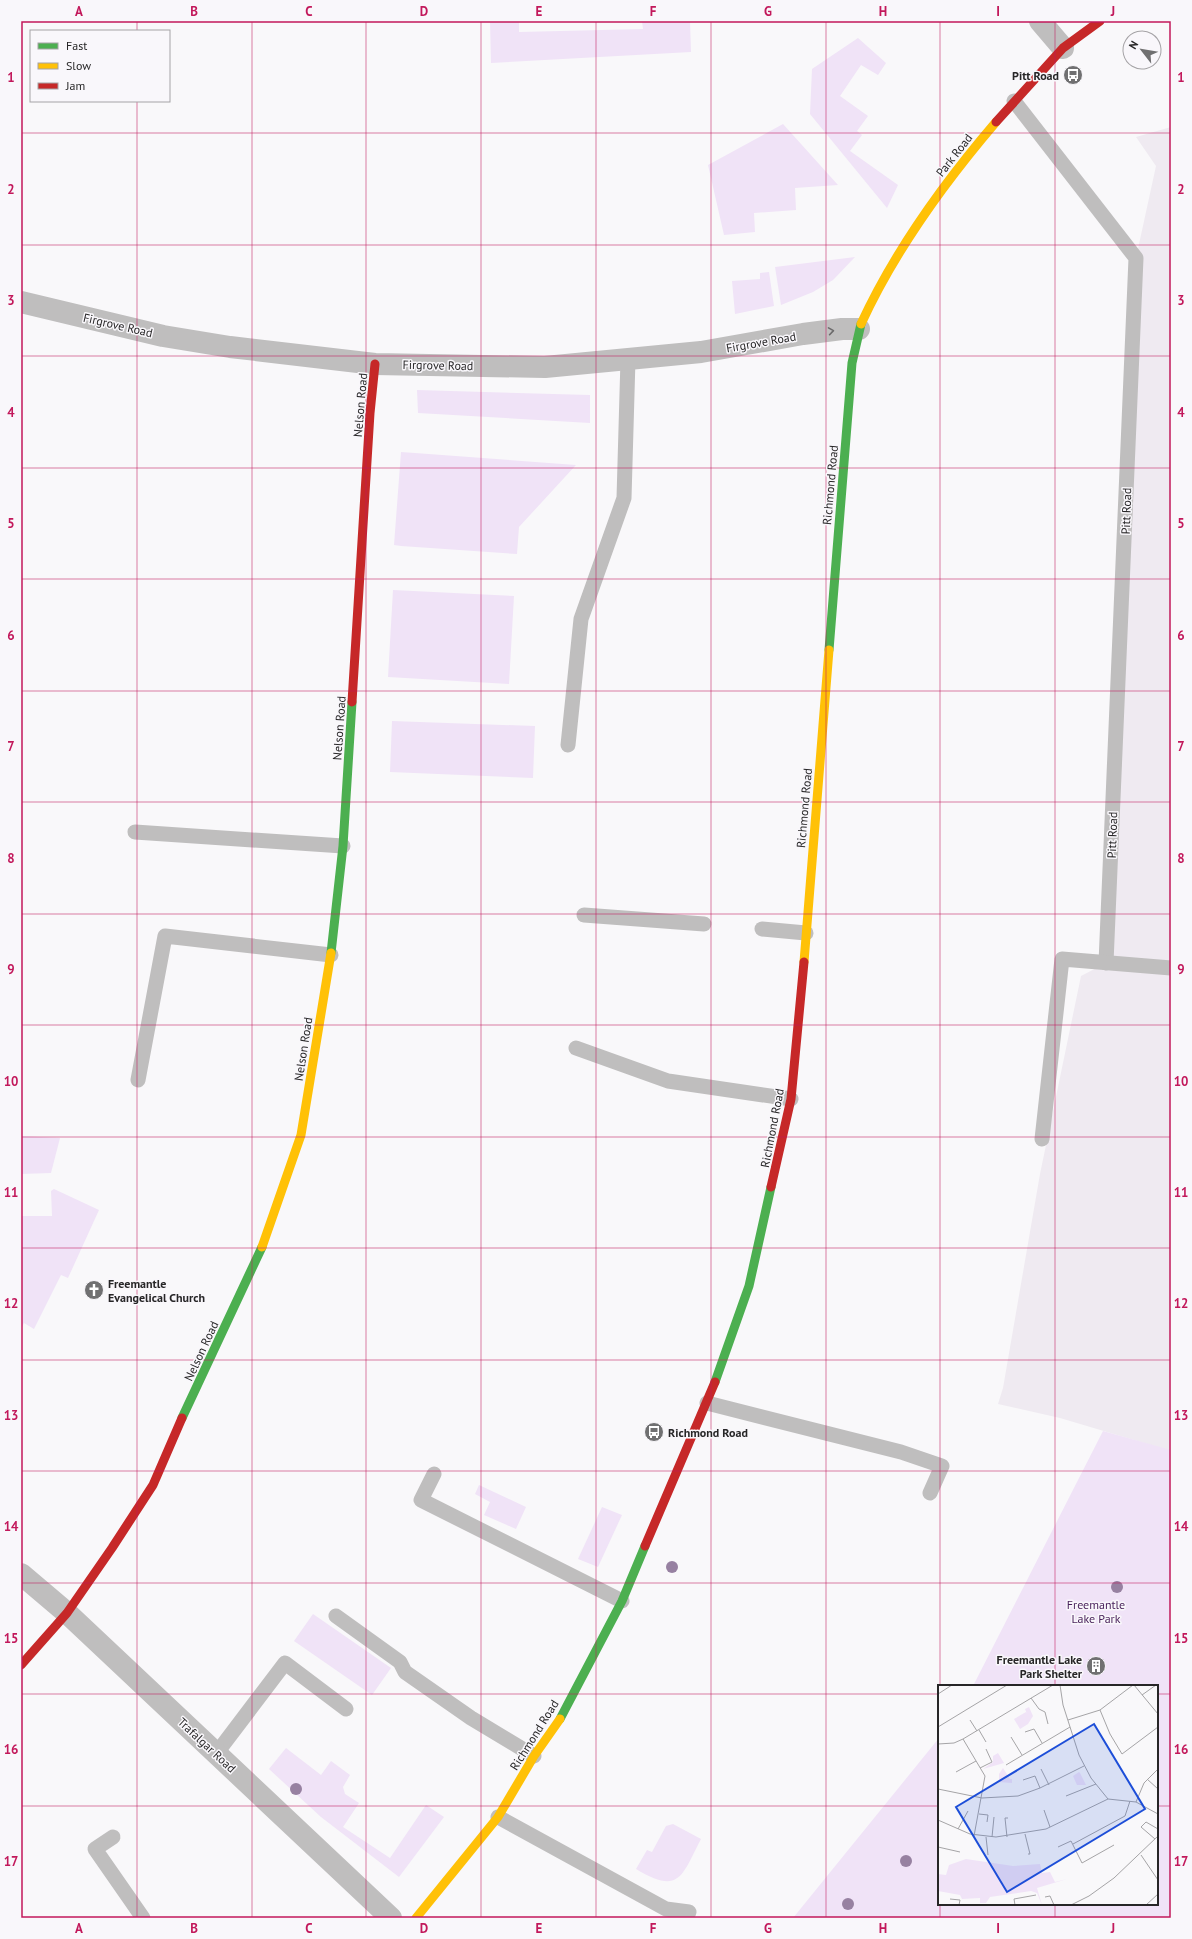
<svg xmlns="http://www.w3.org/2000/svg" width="1192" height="1939" font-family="'PT Sans',sans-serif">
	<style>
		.built { fill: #efeaf1 }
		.green { fill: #f0e3f7 }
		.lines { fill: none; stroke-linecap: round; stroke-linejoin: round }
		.lane { stroke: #bfbebe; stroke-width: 15 }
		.street { stroke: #bfbebe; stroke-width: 22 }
		.fast { stroke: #4caf50; stroke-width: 9 }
		.slow { stroke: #ffc107; stroke-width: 9 }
		.jam { stroke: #c62828; stroke-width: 9 }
		.tree { fill: #9781a1 }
		.oneway { stroke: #6b6a6b }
		.grid { fill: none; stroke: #c2185b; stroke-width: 1; stroke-opacity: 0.55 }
		.labels { text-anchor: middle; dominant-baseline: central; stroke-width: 3; stroke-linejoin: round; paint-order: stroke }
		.poi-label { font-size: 12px; font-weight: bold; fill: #272627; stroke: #f9f7fb; text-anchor: end }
		.street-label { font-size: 12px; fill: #272627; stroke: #f9f7fb }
		.park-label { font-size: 12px; fill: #471f59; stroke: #f9f7fb }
		.inset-road { fill: none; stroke: #a5a4a6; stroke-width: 1 }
		.view { fill: #1d4ed8; fill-opacity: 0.15; stroke: #1d4ed8; stroke-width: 2 }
		.inset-edge { fill: none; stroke: #272627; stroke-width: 2 }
		.neatline { fill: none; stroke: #c2185b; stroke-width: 1.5 }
		.grid-label { font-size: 13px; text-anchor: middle; font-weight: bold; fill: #c2185b }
	</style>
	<rect width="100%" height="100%" fill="#f9f8fa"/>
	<!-- built -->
	<polygon class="built" points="1171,127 1171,1451 1060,1418 998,1404 1003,1388 1040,1174 1081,976 1106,963 1136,258 1156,166 1136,137"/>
	<!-- green -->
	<g class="green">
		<polygon points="490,21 519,21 519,32 643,29 642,21 690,21 691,52 491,63"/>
		<polygon points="858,38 886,63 878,75 861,65 840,96 868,116 857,131 862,135 850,151 898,185 887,208 810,114 812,69"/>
		<polygon points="783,124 838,185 795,188 796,210 754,213 755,232 724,235 708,165"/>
		<polygon points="855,257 833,280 813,292 781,305 775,267"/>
		<polygon points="769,272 774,306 735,314 732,281 760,279 760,273"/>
		<polygon points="417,390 590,395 590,423 418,413"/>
		<polygon points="401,452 415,453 576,465 519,527 517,554 401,546 394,545"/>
		<polygon points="393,590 514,596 509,684 388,677"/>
		<polygon points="392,721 535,726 533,778 390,772"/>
		<polygon points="21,1136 60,1138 51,1173 21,1174"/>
		<polygon points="54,1189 99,1210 68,1278 61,1275 34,1329 24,1323 21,1329 21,1216 52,1216 51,1191"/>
		<polygon points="1103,1431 1171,1450 1171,1918 793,1918 939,1738 939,1904 1157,1904 1157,1686 973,1686"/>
		<polygon points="479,1485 526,1507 516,1529 484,1515 490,1502 475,1494"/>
		<polygon points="602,1507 622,1515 598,1567 578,1559"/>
		<polygon points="313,1614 391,1668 372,1695 294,1641"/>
		<polygon points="286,1748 321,1775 331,1761 350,1775 343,1787 345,1794 359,1803 343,1827 390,1858 426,1805 444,1817 399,1877 321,1817 269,1769"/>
		<path d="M673,1824L701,1839C682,1875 680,1896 636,1869L647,1850L652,1852L666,1826Z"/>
	</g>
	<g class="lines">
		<!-- lane -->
		<g class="lane">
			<polyline points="1014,101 1136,258 1106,963"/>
			<polyline points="568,745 581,619 624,498 628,359"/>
			<polyline points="135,832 343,846"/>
			<polyline points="584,915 704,924"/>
			<polyline points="762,929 806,933"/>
			<polyline points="576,1048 668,1081 791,1099"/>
			<polyline points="138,1080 165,936 331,955"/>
			<polyline points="1042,1139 1062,959 1171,968"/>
			<polyline points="707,1403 901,1452 942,1466 930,1493"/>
			<polyline points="434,1474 421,1500 622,1601"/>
			<polyline points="336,1616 400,1662 405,1672 471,1718 534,1756"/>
			<polyline points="216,1754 285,1663 346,1709"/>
			<polyline points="498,1817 666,1909 689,1912"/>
			<polyline points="113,1837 95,1849 143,1918"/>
		</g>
		<!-- street -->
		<g class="street">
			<polyline points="1040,21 1063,48"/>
			<polyline points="21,302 163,336 230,347 375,364 545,367 701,352 803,334 842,329 859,329"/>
			<polyline points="21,1574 67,1613 391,1918"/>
		</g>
		<!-- fast -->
		<g class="fast">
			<polyline points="829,650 852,363 861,324"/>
			<polyline points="331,953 343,846 352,702"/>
			<polyline points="715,1382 749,1286 771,1187"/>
			<polyline points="182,1418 262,1247"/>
			<polyline points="560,1719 622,1601 645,1546"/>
		</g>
		<!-- slow -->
		<g class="slow">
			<path d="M861,324C895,250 943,184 996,122"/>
			<polyline points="804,962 829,650"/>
			<polyline points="262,1247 301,1135 331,953"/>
			<polyline points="416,1918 498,1817 534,1756 560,1719"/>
		</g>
		<!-- jam -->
		<g class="jam">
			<polyline points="996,122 1063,48 1100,21"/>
			<polyline points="352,702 370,413 375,364"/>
			<polyline points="771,1187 791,1099 804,962"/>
			<polyline points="645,1546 715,1382"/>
			<polyline points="21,1665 67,1613 112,1548 153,1485 182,1418"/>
		</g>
	</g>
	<!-- trees -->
	<g class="tree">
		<circle cx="672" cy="1567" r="6"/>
		<circle cx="1117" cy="1587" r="6"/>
		<circle cx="296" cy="1789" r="6"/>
		<circle cx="906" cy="1861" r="6"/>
		<circle cx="848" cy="1904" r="6"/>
	</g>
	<!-- one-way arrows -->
	<defs><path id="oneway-chevron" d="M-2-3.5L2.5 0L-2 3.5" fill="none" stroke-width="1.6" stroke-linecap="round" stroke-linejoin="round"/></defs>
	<use class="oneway" href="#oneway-chevron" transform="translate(831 331) rotate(-9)"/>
	<!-- grid -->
	<path class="grid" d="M137,21V31M252,21V1918M366,21V1918M481,21V1918M596,21V1918M711,21V1918M826,21V1918M940,21V1686M1055,21V1686M137,101V1918M21,133H1171M21,245H1171M21,356H1171M21,468H1171M21,579H1171M21,691H1171M21,802H1171M21,914H1171M21,1025H1171M21,1137H1171M21,1248H1171M21,1360H1171M21,1471H1171M21,1583H1171M21,1694H939M1157,1694H1171M21,1806H939M1157,1806H1171M940,1904V1918M1055,1904V1918"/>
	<!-- icons -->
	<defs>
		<g id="bus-disc" transform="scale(1)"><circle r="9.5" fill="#707071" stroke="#f9f7fb"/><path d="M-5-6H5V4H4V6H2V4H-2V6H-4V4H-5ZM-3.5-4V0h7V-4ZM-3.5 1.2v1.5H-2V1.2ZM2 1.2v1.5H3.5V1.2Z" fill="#fff"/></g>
		<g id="church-disc" transform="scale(1)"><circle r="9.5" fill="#707071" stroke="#f9f7fb"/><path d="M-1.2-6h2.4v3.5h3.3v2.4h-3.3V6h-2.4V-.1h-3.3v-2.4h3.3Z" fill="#fff"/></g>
		<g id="building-disc" transform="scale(1)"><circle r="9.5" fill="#707071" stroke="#f9f7fb"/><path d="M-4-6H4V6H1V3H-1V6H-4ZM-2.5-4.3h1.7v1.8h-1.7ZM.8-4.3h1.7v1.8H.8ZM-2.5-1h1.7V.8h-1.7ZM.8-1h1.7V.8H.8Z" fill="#fff"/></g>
	</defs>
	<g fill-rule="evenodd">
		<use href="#bus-disc" x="1073" y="75"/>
		<use href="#church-disc" x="94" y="1290"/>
		<use href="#bus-disc" x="654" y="1432"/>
		<use href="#building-disc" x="1096" y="1666"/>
	</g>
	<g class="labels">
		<!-- poi labels -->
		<g class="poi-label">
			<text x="1059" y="75">Pitt Road</text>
			<text x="108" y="1283" text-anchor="start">Freemantle<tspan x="108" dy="14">Evangelical Church</tspan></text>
			<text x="668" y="1432" text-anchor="start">Richmond Road</text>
			<text x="1082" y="1659">Freemantle Lake<tspan x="1082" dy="14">Park Shelter</tspan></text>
		</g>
		<!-- street labels -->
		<g class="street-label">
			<text transform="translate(954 155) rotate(-52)">Park Road</text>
			<text transform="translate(118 325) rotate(13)">Firgrove Road</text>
			<text transform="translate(761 342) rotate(-10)">Firgrove Road</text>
			<text transform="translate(438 365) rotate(1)">Firgrove Road</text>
			<text transform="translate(360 405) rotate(-85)">Nelson Road</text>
			<text transform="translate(830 485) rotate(-85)">Richmond Road</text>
			<text transform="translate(1126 511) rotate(-88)">Pitt Road</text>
			<text transform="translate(339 728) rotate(-86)">Nelson Road</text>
			<text transform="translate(804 808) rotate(-85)">Richmond Road</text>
			<text transform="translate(1112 835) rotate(-88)">Pitt Road</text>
			<text transform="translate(303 1049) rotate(-81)">Nelson Road</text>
			<text transform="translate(772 1128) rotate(-79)">Richmond Road</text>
			<text transform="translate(201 1351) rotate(-65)">Nelson Road</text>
			<text transform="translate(534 1735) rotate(-58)">Richmond Road</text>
			<text transform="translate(207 1745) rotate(43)">Trafalgar Road</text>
		</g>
		<!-- park labels -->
		<g class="park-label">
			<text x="1096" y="1604">Freemantle<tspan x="1096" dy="14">Lake Park</tspan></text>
		</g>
	</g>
	<!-- overview -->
	<g transform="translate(938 1685)">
		<rect width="220" height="220" fill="#f9f8fa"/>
		<path d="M91,22L95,31L90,39L82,44L76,34L88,27L89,29L87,24ZM60,68L66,78L45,84L55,77V71ZM65,83L72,94H74V98L61,97V89ZM141,87L142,88L148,100H139L135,91ZM28,174L75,181L102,179L104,188L112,187L117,197L129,194L99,203L104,220L99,208L93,206L52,212L48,218H42V213L24,214L22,210L0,206V189L8,190L11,180Z" fill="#f0e3f7"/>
		<path class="inset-road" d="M122,0L125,20L141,70L153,93L170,114M196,0L220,29M0,9L14,0M204,10L218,0M93,13L101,24L107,27L110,39M162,25L172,49L184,69L220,42M32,35L39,46M130,35L162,25L195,0M0,42L69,0M41,45L48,57M87,47L96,44L104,58M73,52L84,70M25,54L47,91L36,151M0,59L16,58L25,54L115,0M68,80L132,42M42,83L54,77L48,64M103,84L111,100M18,87L38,76M209,94L220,104M85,95L97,91L102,103M0,104L44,113L80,111L102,103L146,81M128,111L158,99M198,117L206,98L220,84M106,125L112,142M41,129L50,130L49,137M0,135L32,149L58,152L108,144L170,114L198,117L220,129M20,144L30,126M87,149L92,169H90M48,152L50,170M54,152L56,132M69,152L67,133H70M217,154L203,142L208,137L220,144M135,159L187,131L192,116M0,162L22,167M120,162L133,156L144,178L176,160M203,170L220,195M107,212L112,211L116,220M12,214L22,215L21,220M77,220L76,214L98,210M133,220L151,211L176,193L220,151M208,220L220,209"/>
		<path class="view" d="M156,39L207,124L69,207L18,122Z"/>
		<rect width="220" height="220" class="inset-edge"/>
	</g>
	<!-- border -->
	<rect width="1192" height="1939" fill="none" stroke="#f9f7fb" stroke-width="44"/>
	<!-- legend -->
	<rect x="30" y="30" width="140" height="72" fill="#f9f7fb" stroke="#a5a3a6"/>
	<rect x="38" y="43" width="20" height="6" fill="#4caf50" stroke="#a5a3a6"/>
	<text x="66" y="50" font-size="12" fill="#272627">Fast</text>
	<rect x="38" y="63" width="20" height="6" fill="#ffc107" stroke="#a5a3a6"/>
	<text x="66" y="70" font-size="12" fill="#272627">Slow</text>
	<rect x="38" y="83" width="20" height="6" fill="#c62828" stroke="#a5a3a6"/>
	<text x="66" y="90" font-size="12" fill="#272627">Jam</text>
	<!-- north arrow -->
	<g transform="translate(1142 50) rotate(301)"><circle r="19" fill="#f9f7fb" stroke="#a5a3a6"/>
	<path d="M0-3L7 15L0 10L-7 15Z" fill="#707071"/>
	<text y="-6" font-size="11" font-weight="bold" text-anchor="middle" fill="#272627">N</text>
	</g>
	<rect x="22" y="22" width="1148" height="1895" class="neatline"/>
	<g class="grid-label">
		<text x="79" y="16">A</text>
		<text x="194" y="16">B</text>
		<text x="309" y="16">C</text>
		<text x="424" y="16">D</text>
		<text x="539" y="16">E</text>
		<text x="653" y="16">F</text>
		<text x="768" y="16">G</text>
		<text x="883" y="16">H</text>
		<text x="998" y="16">I</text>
		<text x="1113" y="16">J</text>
		<text x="11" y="82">1</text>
		<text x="1181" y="82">1</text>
		<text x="11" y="194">2</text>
		<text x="1181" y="194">2</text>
		<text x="11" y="305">3</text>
		<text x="1181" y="305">3</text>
		<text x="11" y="417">4</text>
		<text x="1181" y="417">4</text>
		<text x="11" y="528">5</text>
		<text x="1181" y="528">5</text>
		<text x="11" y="640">6</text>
		<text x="1181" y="640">6</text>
		<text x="11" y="751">7</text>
		<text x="1181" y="751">7</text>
		<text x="11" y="863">8</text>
		<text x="1181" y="863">8</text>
		<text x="11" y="974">9</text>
		<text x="1181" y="974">9</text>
		<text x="11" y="1086">10</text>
		<text x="1181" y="1086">10</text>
		<text x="11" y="1197">11</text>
		<text x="1181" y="1197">11</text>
		<text x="11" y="1308">12</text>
		<text x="1181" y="1308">12</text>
		<text x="11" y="1420">13</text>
		<text x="1181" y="1420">13</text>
		<text x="11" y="1531">14</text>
		<text x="1181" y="1531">14</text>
		<text x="11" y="1643">15</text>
		<text x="1181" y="1643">15</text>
		<text x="11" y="1754">16</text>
		<text x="1181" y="1754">16</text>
		<text x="11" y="1866">17</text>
		<text x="1181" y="1866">17</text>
		<text x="79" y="1933">A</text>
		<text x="194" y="1933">B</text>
		<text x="309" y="1933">C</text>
		<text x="424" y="1933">D</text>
		<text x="539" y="1933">E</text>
		<text x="653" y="1933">F</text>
		<text x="768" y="1933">G</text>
		<text x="883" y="1933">H</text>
		<text x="998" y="1933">I</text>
		<text x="1113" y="1933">J</text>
	</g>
</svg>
